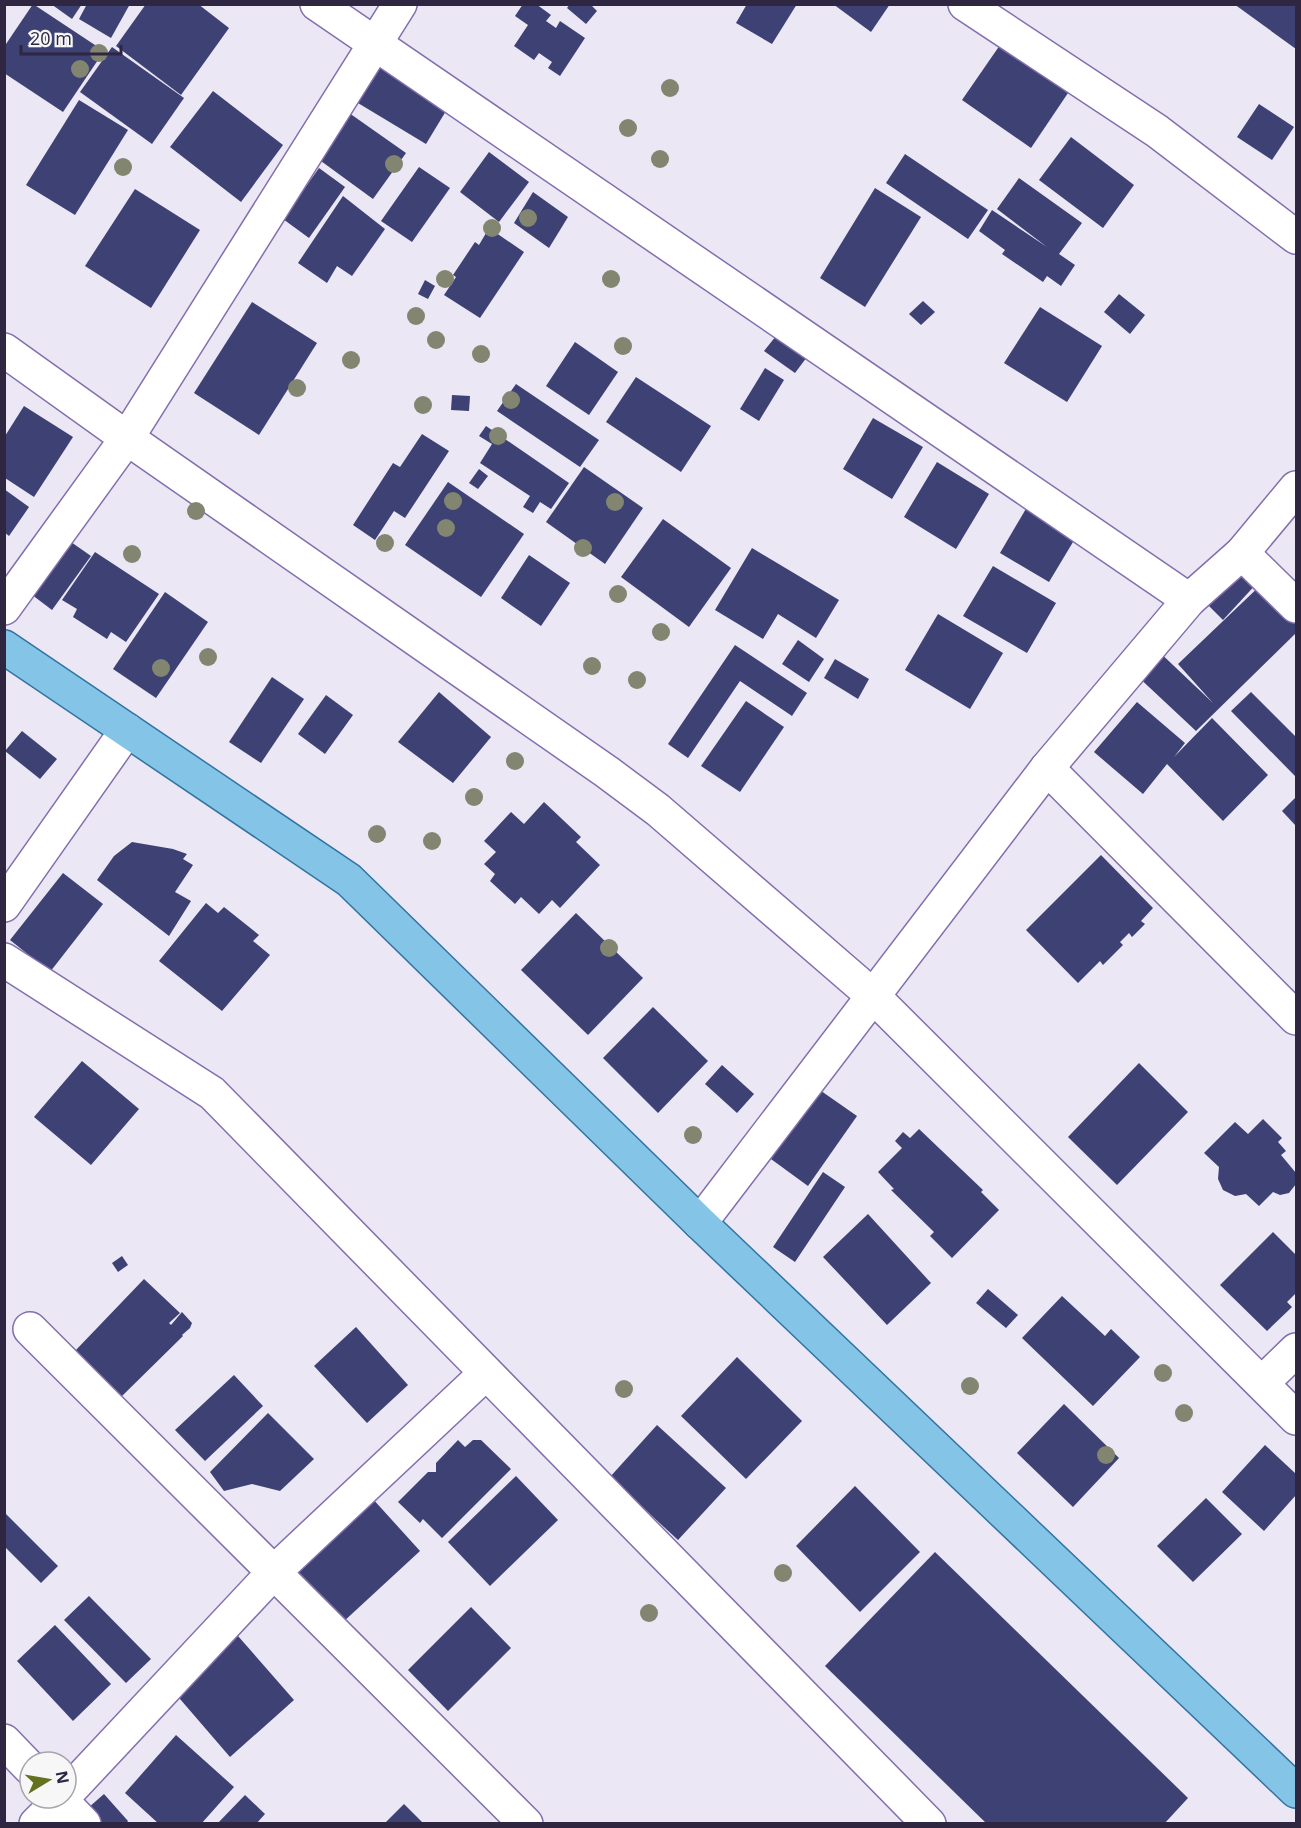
<svg xmlns="http://www.w3.org/2000/svg" width="1301" height="1828" font-family="'Open Sans',sans-serif">
	<style>
		.building { fill: #3d4173 }
		.lines { fill: none; stroke-linecap: round; stroke-linejoin: round }
		.minor-casing { stroke: #836fac; stroke-width: 36 }
		.major-casing { stroke: #3173a2; stroke-width: 36 }
		.minor { stroke: #fff; stroke-width: 33 }
		.major { stroke: #84c4e7; stroke-width: 33 }
		.tree { fill: #828570 }
	</style>
	<rect width="100%" height="100%" fill="#ebe7f5"/>
	<!-- building -->
	<g class="building">
		<polygon points="33,4 104,51 63,112 4,73 4,47"/>
		<polygon points="51,4 82,4 72,19"/>
		<polygon points="87,4 130,4 111,38 79,19"/>
		<polygon points="146,4 198,4 229,28 181,95 116,46"/>
		<polygon points="523,4 536,4 551,15 546,21 556,28 560,21 585,38 560,76 548,68 552,62 539,53 534,60 514,46 528,25 515,16"/>
		<polygon points="570,4 590,4 597,11 586,24 567,8"/>
		<polygon points="747,4 797,4 772,44 736,23"/>
		<polygon points="833,4 890,4 871,32"/>
		<polygon points="1234,4 1296,4 1296,49"/>
		<polygon points="1000,45 1068,93 1031,148 962,100"/>
		<polygon points="112,47 184,98 152,144 80,92"/>
		<polygon points="374,53 452,101 426,144 348,97"/>
		<polygon points="213,91 283,145 241,202 170,147"/>
		<polygon points="79,100 128,130 75,215 26,185"/>
		<polygon points="1259,104 1294,127 1272,160 1237,137"/>
		<polygon points="342,108 406,153 373,199 310,153"/>
		<polygon points="1071,137 1134,185 1103,228 1039,180"/>
		<polygon points="489,152 529,182 499,222 460,192"/>
		<polygon points="905,154 988,210 968,239 886,183"/>
		<polygon points="419,167 450,188 412,242 381,221"/>
		<polygon points="319,168 345,187 309,238 283,219"/>
		<polygon points="1019,178 1082,223 1059,254 1075,265 1061,286 1047,276 1043,282 1002,254 1005,250 979,231 992,210 1047,247 997,209"/>
		<polygon points="875,188 921,217 865,307 820,278"/>
		<polygon points="135,189 200,230 151,308 85,266"/>
		<polygon points="533,192 568,217 549,248 514,223"/>
		<polygon points="343,196 385,229 352,276 337,266 327,283 298,263"/>
		<polygon points="489,228 524,252 480,318 444,295 456,277 453,275 475,242 479,245"/>
		<polygon points="425,280 435,286 428,299 418,294"/>
		<polygon points="1119,294 1145,315 1130,334 1104,312"/>
		<polygon points="923,301 935,312 921,325 909,314"/>
		<polygon points="252,302 317,343 259,435 194,393"/>
		<polygon points="1040,307 1102,346 1067,402 1004,363"/>
		<polygon points="776,336 807,357 795,373 764,351"/>
		<polygon points="575,342 618,372 589,415 546,386"/>
		<polygon points="765,368 784,380 759,421 740,409"/>
		<polygon points="636,377 711,426 681,472 606,422"/>
		<polygon points="516,384 599,440 580,467 497,411"/>
		<polygon points="452,395 470,396 469,411 451,410"/>
		<polygon points="24,406 73,437 34,497 5,478 5,436"/>
		<polygon points="873,418 923,447 892,499 843,469"/>
		<polygon points="486,426 569,483 551,509 540,502 533,513 523,507 530,496 480,463 492,444 479,436"/>
		<polygon points="422,434 449,451 405,518 394,511 375,540 353,525 393,463 400,467"/>
		<polygon points="937,462 989,494 956,549 904,517"/>
		<polygon points="584,467 643,508 605,564 546,522"/>
		<polygon points="479,469 488,476 478,489 469,483"/>
		<polygon points="448,482 524,534 481,597 405,545"/>
		<polygon points="4,489 29,507 9,536 4,532"/>
		<polygon points="1027,507 1076,537 1049,582 1000,553"/>
		<polygon points="663,519 731,568 689,627 621,577"/>
		<polygon points="61,535 91,556 52,610 23,588"/>
		<polygon points="752,548 839,600 816,638 778,614 763,639 715,610"/>
		<polygon points="95,552 159,594 126,642 111,632 107,639 73,617 77,609 62,600"/>
		<polygon points="529,555 570,583 541,626 501,598"/>
		<polygon points="1242,565 1259,581 1223,620 1206,603"/>
		<polygon points="993,566 1056,603 1027,653 963,616"/>
		<polygon points="1265,581 1296,615 1296,633 1196,731 1134,673 1154,647 1213,703 1178,664"/>
		<polygon points="165,592 208,622 156,698 113,669"/>
		<polygon points="938,614 1003,653 970,709 905,670"/>
		<polygon points="798,640 824,659 809,682 782,664"/>
		<polygon points="735,645 807,693 792,716 740,681 688,758 668,744"/>
		<polygon points="835,659 869,679 858,699 824,678"/>
		<polygon points="272,677 304,699 261,763 229,742"/>
		<polygon points="439,692 491,737 453,783 398,742"/>
		<polygon points="1251,692 1296,737 1296,777 1231,711"/>
		<polygon points="326,695 353,715 325,754 298,734"/>
		<polygon points="746,701 784,727 740,792 701,766"/>
		<polygon points="1137,702 1185,743 1174,757 1212,718 1268,775 1223,821 1167,764 1143,794 1094,752"/>
		<polygon points="22,731 57,759 40,779 5,751"/>
		<polygon points="1296,797 1296,826 1282,811"/>
		<polygon points="544,802 581,837 576,842 600,865 560,908 552,900 539,914 521,897 515,904 490,881 495,874 484,864 496,852 484,841 511,812 524,824"/>
		<polygon points="132,842 173,849 187,854 183,859 193,865 175,892 191,901 169,936 97,880 114,856"/>
		<polygon points="1101,855 1153,908 1141,921 1145,924 1132,937 1129,933 1120,942 1123,945 1103,965 1100,961 1078,983 1026,930"/>
		<polygon points="63,873 103,904 50,972 10,940"/>
		<polygon points="206,903 218,913 224,907 259,935 253,941 270,955 222,1011 159,961"/>
		<polygon points="576,913 643,978 588,1035 521,970"/>
		<polygon points="653,1007 708,1061 658,1113 603,1058"/>
		<polygon points="82,1061 139,1109 91,1165 34,1117"/>
		<polygon points="1139,1063 1188,1112 1117,1185 1068,1137"/>
		<polygon points="722,1065 754,1094 737,1113 705,1084"/>
		<polygon points="814,1086 857,1116 808,1186 760,1151"/>
		<polygon points="1263,1119 1282,1138 1278,1142 1286,1151 1281,1155 1296,1173 1296,1184 1289,1193 1280,1195 1273,1192 1259,1206 1246,1194 1235,1196 1223,1190 1218,1179 1219,1167 1204,1153 1235,1122 1248,1134"/>
		<polygon points="919,1129 983,1190 981,1192 999,1210 952,1258 930,1236 934,1232 891,1190 894,1189 878,1172 902,1148 895,1141 903,1132 910,1138"/>
		<polygon points="823,1172 845,1187 795,1262 773,1247"/>
		<polygon points="868,1214 931,1283 887,1325 823,1257"/>
		<polygon points="1273,1232 1296,1255 1296,1293 1287,1302 1292,1307 1267,1331 1220,1285"/>
		<polygon points="122,1256 128,1265 118,1272 112,1263"/>
		<polygon points="144,1279 180,1313 169,1323 171,1325 182,1312 192,1323 190,1328 182,1335 183,1336 122,1396 75,1351"/>
		<polygon points="988,1289 1018,1315 1006,1328 976,1303"/>
		<polygon points="1062,1296 1105,1336 1111,1329 1140,1357 1093,1406 1022,1338"/>
		<polygon points="356,1327 408,1385 367,1423 314,1366"/>
		<polygon points="737,1357 802,1421 746,1479 681,1416"/>
		<polygon points="234,1375 263,1406 205,1461 175,1430"/>
		<polygon points="1064,1404 1119,1458 1073,1507 1017,1453"/>
		<polygon points="268,1413 314,1459 280,1491 252,1484 224,1491 210,1472"/>
		<polygon points="657,1425 726,1488 678,1540 610,1477"/>
		<polygon points="458,1440 465,1447 473,1440 481,1440 511,1469 442,1538 423,1519 420,1523 398,1502 428,1472 436,1472 436,1463"/>
		<polygon points="1265,1445 1296,1474 1296,1495 1264,1531 1222,1492"/>
		<polygon points="516,1476 558,1520 490,1586 448,1542"/>
		<polygon points="855,1486 920,1552 860,1612 796,1546"/>
		<polygon points="372,1498 420,1551 342,1623 294,1570"/>
		<polygon points="1206,1498 1242,1534 1193,1582 1157,1546"/>
		<polygon points="4,1512 58,1566 41,1583 4,1546"/>
		<polygon points="935,1552 1188,1798 1164,1824 987,1824 825,1666"/>
		<polygon points="89,1596 151,1659 126,1683 64,1620"/>
		<polygon points="471,1607 511,1648 448,1711 408,1670"/>
		<polygon points="55,1625 111,1684 73,1721 17,1661"/>
		<polygon points="238,1636 294,1700 230,1757 174,1692"/>
		<polygon points="176,1735 234,1787 201,1824 159,1824 125,1793"/>
		<polygon points="104,1794 128,1821 126,1824 87,1824 80,1815"/>
		<polygon points="245,1795 265,1814 256,1824 217,1824"/>
		<polygon points="404,1804 424,1824 384,1824"/>
	</g>
	<g class="lines">
		<!-- minor casing -->
		<g class="minor-casing">
			<g id="minor">
				<polyline points="317,4 1189,600"/>
				<polyline points="965,4 1157,131 1296,237"/>
				<polyline points="4,350 127,438 607,772 658,810 872,995 1296,1418"/>
				<polyline points="1242,553 1296,606"/>
				<polyline points="4,608 127,438 400,4"/>
				<polyline points="1047,768 1296,1018"/>
				<polyline points="4,905 127,730"/>
				<polyline points="4,960 212,1093 929,1824"/>
				<polyline points="700,1223 1047,768 1189,600 1242,553 1296,488"/>
				<polyline points="30,1329 526,1824"/>
				<polyline points="1262,1383 1296,1350"/>
				<polyline points="4,1741 30,1768"/>
				<polyline points="66,1794 274,1572 486,1373"/>
				<polyline points="59,1798 84,1824"/>
				<polyline points="36,1824 62,1798"/>
			</g>
		</g>
		<!-- major casing -->
		<g class="major-casing">
			<polyline id="major" points="4,647 349,880 700,1223 1296,1791"/>
		</g>
		<!-- minor -->
		<use href="#minor" class="minor"/>
		<!-- major -->
		<use href="#major" class="major"/>
	</g>
	<!-- trees -->
	<g class="tree">
		<circle cx="99" cy="53" r="9"/>
		<circle cx="80" cy="69" r="9"/>
		<circle cx="670" cy="88" r="9"/>
		<circle cx="628" cy="128" r="9"/>
		<circle cx="660" cy="159" r="9"/>
		<circle cx="394" cy="164" r="9"/>
		<circle cx="123" cy="167" r="9"/>
		<circle cx="528" cy="218" r="9"/>
		<circle cx="492" cy="228" r="9"/>
		<circle cx="445" cy="279" r="9"/>
		<circle cx="611" cy="279" r="9"/>
		<circle cx="416" cy="316" r="9"/>
		<circle cx="436" cy="340" r="9"/>
		<circle cx="623" cy="346" r="9"/>
		<circle cx="481" cy="354" r="9"/>
		<circle cx="351" cy="360" r="9"/>
		<circle cx="297" cy="388" r="9"/>
		<circle cx="511" cy="400" r="9"/>
		<circle cx="423" cy="405" r="9"/>
		<circle cx="498" cy="436" r="9"/>
		<circle cx="453" cy="501" r="9"/>
		<circle cx="615" cy="502" r="9"/>
		<circle cx="196" cy="511" r="9"/>
		<circle cx="446" cy="528" r="9"/>
		<circle cx="385" cy="543" r="9"/>
		<circle cx="583" cy="548" r="9"/>
		<circle cx="132" cy="554" r="9"/>
		<circle cx="618" cy="594" r="9"/>
		<circle cx="661" cy="632" r="9"/>
		<circle cx="208" cy="657" r="9"/>
		<circle cx="592" cy="666" r="9"/>
		<circle cx="161" cy="668" r="9"/>
		<circle cx="637" cy="680" r="9"/>
		<circle cx="515" cy="761" r="9"/>
		<circle cx="474" cy="797" r="9"/>
		<circle cx="377" cy="834" r="9"/>
		<circle cx="432" cy="841" r="9"/>
		<circle cx="609" cy="948" r="9"/>
		<circle cx="693" cy="1135" r="9"/>
		<circle cx="1163" cy="1373" r="9"/>
		<circle cx="970" cy="1386" r="9"/>
		<circle cx="624" cy="1389" r="9"/>
		<circle cx="1184" cy="1413" r="9"/>
		<circle cx="1106" cy="1455" r="9"/>
		<circle cx="783" cy="1573" r="9"/>
		<circle cx="649" cy="1613" r="9"/>
	</g>
	<!-- border -->
	<rect width="1301" height="1828" fill="none" stroke="#2f2741" stroke-width="12"/>
	<!-- north arrow -->
	<g transform="translate(48 1780) rotate(79)"><circle r="28" fill="#f7f7f7" stroke="#a7a4ae" stroke-width="1.5"/>
	<path d="M0-4.5L10 22L0 15L-10 22Z" fill="#64721d"/>
	<text y="-9" font-size="16" font-weight="bold" text-anchor="middle" fill="#2f2741">N</text>
	</g>
	<!-- scale -->
	<path d="M21 45v9h100v-9" fill="none" stroke="#2f2741" stroke-width="3"/>
	<text x="30" y="45" font-size="18" fill="#2f2741" stroke="#f7f7f7" stroke-width="4.5" paint-order="stroke">20 m</text>
</svg>
